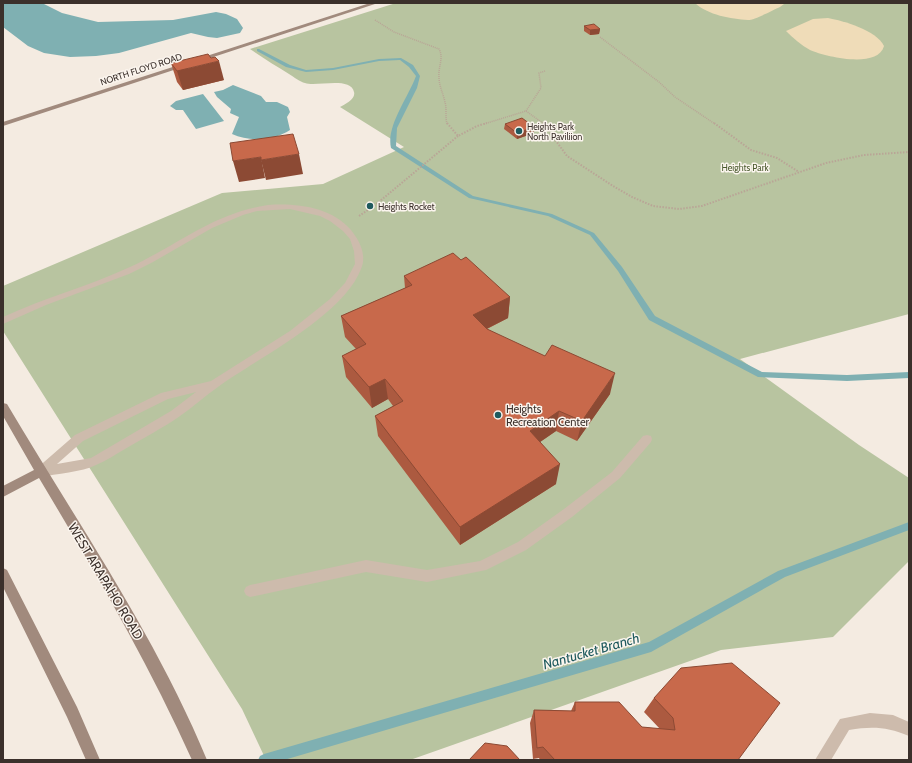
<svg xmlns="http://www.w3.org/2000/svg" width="912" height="763" font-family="Cabin,sans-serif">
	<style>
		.green { fill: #b8c4a0 }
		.sand { fill: #efdcb8 }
		.water { fill: #7fb0b2 }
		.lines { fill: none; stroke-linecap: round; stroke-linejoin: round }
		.stream { fill: #7fb0b2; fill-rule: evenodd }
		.path-far1 { stroke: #b9a596; stroke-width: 1.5; stroke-dasharray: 1 1; stroke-linecap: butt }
		.path { stroke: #b9a596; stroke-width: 2; stroke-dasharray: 1.5 1.5; stroke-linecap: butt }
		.lane { fill: #cdbbac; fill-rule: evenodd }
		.secondary { fill: #a18a7d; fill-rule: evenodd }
		.wall { fill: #ac5a40 }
		.shaded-wall { fill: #8c4a34 }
		.building { fill: #c8694b; stroke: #8c4a34 }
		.poi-dot { fill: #1f5a5e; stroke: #fbf5ee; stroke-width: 1.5 }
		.labels { text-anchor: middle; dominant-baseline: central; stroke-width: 3; stroke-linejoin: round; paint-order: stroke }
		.far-street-label { font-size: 9px; fill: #3b302b; stroke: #fbf5ee }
		.far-poi-label { font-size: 9px; fill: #3b302b; stroke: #fbf5ee; text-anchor: start }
		.far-park-label { font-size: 9px; fill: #4a5a2e; stroke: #fbf5ee }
		.poi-label { font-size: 11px; fill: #3b302b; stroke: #fbf5ee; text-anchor: start }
		.near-street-label { font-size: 13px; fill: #3b302b; stroke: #fbf5ee }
		.near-water-label { font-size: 14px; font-style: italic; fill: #1f5a5e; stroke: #fbf5ee }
	</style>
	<rect width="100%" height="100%" fill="#f4ebe1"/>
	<!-- green -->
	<path class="green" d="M396,3H909V314L740,359L859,445L909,478V561L833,637L721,650L410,760H266L242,709L3,331V286L222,193L323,184L404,147L340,107C345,104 356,99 354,92C351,76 316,87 305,83C300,82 294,77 289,74C276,66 263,58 250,49Z"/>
	<!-- sand -->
	<g class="sand">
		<path d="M695,3H784V4L780,7C773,10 755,20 748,20C731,19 708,15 695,3Z"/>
		<path d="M828,18C844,21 876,30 884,46C878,69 826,57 810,50C801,45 793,38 786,31L813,19Z"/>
	</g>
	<!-- water -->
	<g class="water">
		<polygon points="3,3 42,3 62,13 98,22 173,20 216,12 226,14 237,19 243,28 240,33 217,38 208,37 191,33 119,53 96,56 70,57 44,53 28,46 3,27"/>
		<path d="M233,85L261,96L266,102H277L288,107L290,112L287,117L290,130C273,141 250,142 232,134L239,117L230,113L231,109L217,97L214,92L223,90Z"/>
		<polygon points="203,94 224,121 196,129 183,110 176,110 170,106 176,101"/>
	</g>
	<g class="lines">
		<!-- stream -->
		<g class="stream">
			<path d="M259,49L290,65L306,70L333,68L379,59L401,58L413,65L420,76L417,88L397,128L396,146L473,196L552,214L594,233L622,267L655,316L762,372L847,375L909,372V378L847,381L758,377L649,320L618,271L590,235L548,216L469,198L391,148C386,126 408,98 416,76L409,67L400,60L379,61L333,70L306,72L286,67L257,51V49Z"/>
			<polygon points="909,522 909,530 785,577 651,652 284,760 258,760 260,756 264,754 649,642 778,571"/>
		</g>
		<!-- path-far1 -->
		<g class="path-far1">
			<path d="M375,20L394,32L439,49C444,58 438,67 439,77C439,86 443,93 445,102C447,109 445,117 447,124"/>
			<polyline points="600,37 659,82 675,97 715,124"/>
			<polyline points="526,111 541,88 539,73 545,71"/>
			<polyline points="484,124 526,111 544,124"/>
		</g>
		<!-- path -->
		<g class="path">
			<polyline points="447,123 458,136 477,126 487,123"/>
			<polyline points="543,123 567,156 613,186 632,197 653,206 679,209 702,206 826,163 864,155 909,152"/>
			<polyline points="714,123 751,150 777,158 799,172"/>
			<polyline points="359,216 374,206 458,136"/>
		</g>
		<!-- lane -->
		<g class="lane">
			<path d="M268,205C297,203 331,207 351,230C360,241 367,256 361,269C343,316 258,358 218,387C205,396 193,407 180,416C163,428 143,438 125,449C116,454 106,461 96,465C82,472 56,474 40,477L36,475L34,472L36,469L75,435L161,393L211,381L290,331L330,299L345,283L355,264L354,251L350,239L343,231L330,221L320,216L290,209L257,211L243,215L212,228L153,262L129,274L46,305L3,324V317C44,298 89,286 130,267C178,245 213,213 268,205ZM196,392L171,411L91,458L57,464L83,441L168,399Z"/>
			<polygon points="647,435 651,436 652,439 651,442 620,478 572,517 526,550 486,570 427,582 366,572 250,597 246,595 244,591 246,587 250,585 366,560 427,570 480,561 518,542 564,509 612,472 643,436"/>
			<path d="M870,713L893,715L909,722V736C887,727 873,726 849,730L831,760H815L840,719Z"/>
		</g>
		<!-- secondary -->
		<g class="secondary">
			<polygon points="370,3 378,3 3,126 3,122"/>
			<path d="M3,403L7,404C76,521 155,634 207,760H192C148,662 94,570 39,478L3,497V486L34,470L3,416Z"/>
			<polygon points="3,568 7,570 77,707 100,760 86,760 67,717 3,587"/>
		</g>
	</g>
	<!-- wall -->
	<g class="wall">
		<polygon points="584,26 600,29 599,34 590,35 584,31"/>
		<polygon points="171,63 224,80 183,90 177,82"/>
		<polygon points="505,124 534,127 534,133 517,139 504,129"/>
		<polygon points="404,276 510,297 508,318 487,329 610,394 577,441 556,431 540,442 556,484 460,545 378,436 375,416 393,406 388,399 372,408 346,377 342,356 356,349 345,337 341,316 405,288"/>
		<polygon points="654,698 738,760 540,760 539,758 533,759 530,723 534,710 571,711 575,702 642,727 660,729 644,712"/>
	</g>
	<!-- shaded-wall -->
	<g class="shaded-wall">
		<polygon points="600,29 599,34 590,35 590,30"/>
		<polygon points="219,61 224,80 183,90 177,71"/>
		<polygon points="534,127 534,133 517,139 517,133"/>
		<polygon points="299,154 303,174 266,180 261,160"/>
		<polygon points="261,157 265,178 239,182 233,161"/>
		<polygon points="510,297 508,318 472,336 473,315"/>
		<polygon points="615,373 610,394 577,441 582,421"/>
		<polygon points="385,379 388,399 372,408 369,387"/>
		<polygon points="559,411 556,431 527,451 530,431"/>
		<polygon points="560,464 556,484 460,545 460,527"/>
	</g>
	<!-- building -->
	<g class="building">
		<polygon points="594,24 600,29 590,30 584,26"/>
		<polygon points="208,54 211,58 215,57 219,61 177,71 171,63"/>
		<polygon points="522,118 534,127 517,133 505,124"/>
		<polygon points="293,134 299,154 261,160 261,157 233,161 230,143"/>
		<polygon points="453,253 461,260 466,257 510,297 473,315 487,329 545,356 552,345 615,373 582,421 559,411 530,431 560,464 460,527 375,416 403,401 385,379 369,387 342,356 366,344 341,316 412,285 404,276"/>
		<polygon points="732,663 780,703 738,760 555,760 543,747 537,748 534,710 575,711 575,702 619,702 642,727 675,730 673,718 654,698 681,668"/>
		<polygon points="485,743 507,746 520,760 469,760"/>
	</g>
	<!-- markers -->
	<g class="poi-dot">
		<circle cx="519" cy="131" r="4"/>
		<circle cx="370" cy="206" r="4"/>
		<circle cx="498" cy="415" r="4"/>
	</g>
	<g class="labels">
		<!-- far-street labels -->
		<g class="far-street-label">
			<text transform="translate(141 69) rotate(-18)">NORTH FLOYD ROAD</text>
		</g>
		<!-- far-poi labels -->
		<g class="far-poi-label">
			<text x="527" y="126">Heights Park<tspan x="527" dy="10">North Paviliion</tspan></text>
			<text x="378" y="206">Heights Rocket</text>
		</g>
		<!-- far-park labels -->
		<g class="far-park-label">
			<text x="745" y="167">Heights Park</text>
		</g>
		<!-- poi labels -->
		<g class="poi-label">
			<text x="506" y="409">Heights<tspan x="506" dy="13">Recreation Center</tspan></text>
		</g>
		<!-- near-street labels -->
		<g class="near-street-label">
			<text transform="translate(106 581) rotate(59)">WEST ARAPAHO ROAD</text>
		</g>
		<!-- near-water labels -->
		<g class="near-water-label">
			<text transform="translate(591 651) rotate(-16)">Nantucket Branch</text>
		</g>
	</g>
	<!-- border -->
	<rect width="912" height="763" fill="none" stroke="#3b302b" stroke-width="8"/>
</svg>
